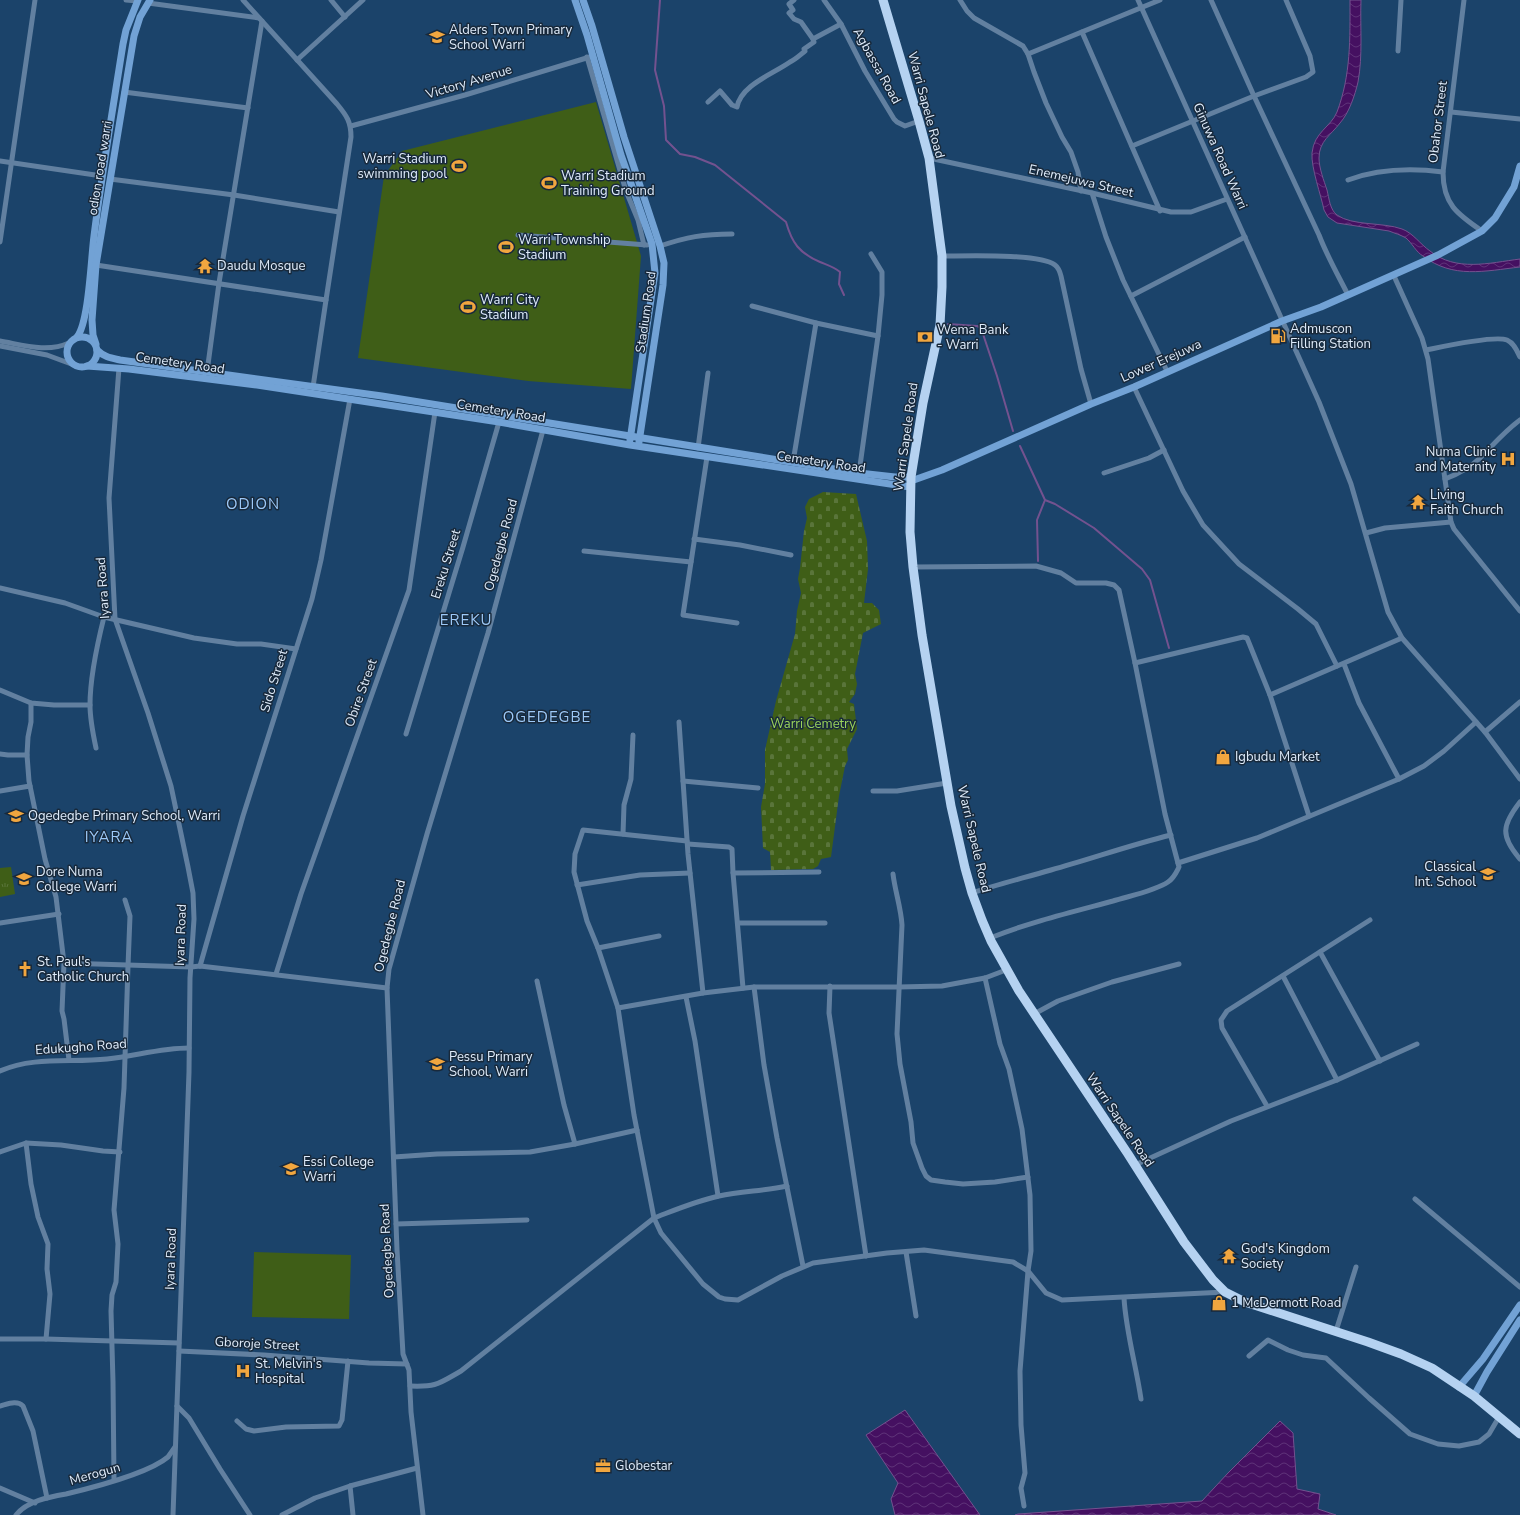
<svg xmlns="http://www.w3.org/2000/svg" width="1520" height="1515" font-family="'Nunito Sans',sans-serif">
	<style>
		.grass { fill: url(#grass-tufts) }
		.cemetery { fill: url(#cemetery-stones) }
		.park { fill: #3f5e17 }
		.water { fill: url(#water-waves); stroke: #73528f }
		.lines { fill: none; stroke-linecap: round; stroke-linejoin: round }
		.stream { stroke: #73528f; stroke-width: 2 }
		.street { stroke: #6280a0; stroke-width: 5 }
		.secondary { stroke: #72a2d5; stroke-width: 7 }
		.highway { stroke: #b5d2f1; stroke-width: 9 }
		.labels { text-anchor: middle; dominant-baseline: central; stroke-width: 3; stroke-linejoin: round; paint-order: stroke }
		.poi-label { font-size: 13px; fill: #dfecfb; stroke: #18293b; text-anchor: start }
		.street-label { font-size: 13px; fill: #dfecfb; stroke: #18293b }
		.park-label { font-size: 13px; fill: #9ad45a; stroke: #18293b }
		.quarter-label { font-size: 15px; letter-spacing: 1px; fill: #9dc9f8; stroke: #18293b }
	</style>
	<defs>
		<pattern id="grass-tufts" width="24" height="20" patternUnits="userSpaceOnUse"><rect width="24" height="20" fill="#3f5e17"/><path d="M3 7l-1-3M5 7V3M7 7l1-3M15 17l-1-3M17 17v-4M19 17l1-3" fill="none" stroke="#5a753a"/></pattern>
		<pattern id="cemetery-stones" width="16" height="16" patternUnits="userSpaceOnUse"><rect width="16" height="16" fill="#3f5e17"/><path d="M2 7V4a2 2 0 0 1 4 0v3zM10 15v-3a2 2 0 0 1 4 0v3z" fill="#5a753a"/></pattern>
		<pattern id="water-waves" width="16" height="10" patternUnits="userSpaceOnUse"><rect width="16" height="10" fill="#451061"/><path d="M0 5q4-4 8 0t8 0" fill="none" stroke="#5f3379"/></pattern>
	</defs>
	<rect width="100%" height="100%" fill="#1b436a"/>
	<!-- grass -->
	<polygon class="grass" points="11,867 15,894 0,897 0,868"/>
	<!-- cemetery -->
	<polygon class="cemetery" points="823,492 856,494 867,541 868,569 864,603 872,603 879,610 881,624 863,633 855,674 857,684 855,694 849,702 854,704 857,729 847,749 848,760 845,766 839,796 831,857 821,859 818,866 813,869 771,870 770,852 763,848 761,807 765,784 765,750 776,701 795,634 797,611 801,593 798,579 800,568 804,531 807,518 805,507 809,499"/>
	<!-- park -->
	<g class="park">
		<polygon points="596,102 641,256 631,389 528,381 358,358 384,176 402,151"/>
		<polygon points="254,1252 351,1255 349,1319 252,1317"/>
	</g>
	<!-- water -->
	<g class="water">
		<path d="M1350,0H1361C1360,27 1363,55 1358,82C1355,95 1349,113 1340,123C1331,135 1319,141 1319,158C1319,168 1324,181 1327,190C1329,198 1330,210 1337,215C1352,226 1383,222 1402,229C1413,233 1420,244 1430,251C1456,272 1489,263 1520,259V267C1485,271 1453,279 1423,256C1416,252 1412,243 1406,238C1401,235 1394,233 1389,231L1337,223L1328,217L1324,210C1321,195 1311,168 1312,153C1314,132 1331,127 1337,112C1351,75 1350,38 1350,0Z"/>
		<polygon points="905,1410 980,1515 895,1515 891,1499 898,1483 866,1435"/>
		<polygon points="1280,1421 1293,1433 1297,1489 1320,1494 1318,1509 1336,1515 1015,1515 1018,1514 1202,1501 1228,1473"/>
	</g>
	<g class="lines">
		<!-- stream -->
		<g class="stream">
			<path d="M660,0L655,70L664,106L666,140L680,154L695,157L715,165L786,222C792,243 799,253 820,262C827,265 834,267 840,272L839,284L844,295"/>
			<polyline points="948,324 977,326 981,328 997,376 1013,431"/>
			<polyline points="1020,446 1045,500 1055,504 1094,528 1142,569 1150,580 1169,648"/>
			<polyline points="1038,561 1037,520 1045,500"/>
		</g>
		<!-- street -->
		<g class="street">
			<polyline points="126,0 138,1"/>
			<path d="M243,0L337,104C347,116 351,122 351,137L326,300L313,387"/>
			<polyline points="331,0 345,17"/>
			<polyline points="794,0 789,4 793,10 789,13 794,19 801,22 813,39"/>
			<polyline points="824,0 841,24 865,71 894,119 897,122 905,126 919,121"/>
			<polyline points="960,0 967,11 974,18 1023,46 1028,54 1034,72 1046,103 1062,137 1071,152 1078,172 1081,191"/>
			<polyline points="1138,0 1319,402 1351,484 1388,612 1402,638 1485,732 1520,779"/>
			<path d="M1211,0L1254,96L1319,235C1327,256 1338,275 1348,295"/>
			<path d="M1464,0L1443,172C1443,204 1457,214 1482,231"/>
			<polyline points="148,3 259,18"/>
			<polyline points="1082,32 1160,211"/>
			<polyline points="1398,51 1401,0"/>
			<polyline points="1028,54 1160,0"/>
			<polyline points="587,57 626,191 638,220 644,245"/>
			<polyline points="297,60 363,0"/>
			<polyline points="124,92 248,108"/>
			<path d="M708,102L720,91L732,105L737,107C741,85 773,74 790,62C796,59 800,55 805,51L804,49L814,42L813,39L841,24"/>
			<polyline points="1451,112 1520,119"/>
			<polyline points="351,126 465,95 593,56"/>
			<polyline points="1132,146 1254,96 1306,77 1313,72 1310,56 1286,0"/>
			<polyline points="929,158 1092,193 1171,212 1191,212 1227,199"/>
			<polyline points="0,161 102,176"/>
			<polyline points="110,179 234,195 339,212"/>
			<path d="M1348,180C1378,169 1411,168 1443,172"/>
			<polyline points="1092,193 1106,237 1123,280 1167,371"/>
			<polyline points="518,235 647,245"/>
			<polyline points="0,242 35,0"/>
			<path d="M660,246C687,237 703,234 732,234"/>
			<path d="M942,256C964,256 1040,253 1055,265C1059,268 1060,272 1061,276L1081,369L1091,404"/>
			<polyline points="96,265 326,300"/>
			<polyline points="1394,276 1422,338 1428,359 1451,522 1454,529 1520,611"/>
			<polyline points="1131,296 1245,237"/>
			<polyline points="752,306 816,323 878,336"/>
			<path d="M0,341C23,345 47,353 69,343"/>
			<polyline points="0,346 47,355 74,365"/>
			<path d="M1426,350C1441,347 1494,335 1507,340C1514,343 1517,351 1520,357"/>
			<polyline points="119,368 109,498 115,619 148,713 171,786 188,867 193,893 194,919 190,978 189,1072 173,1515"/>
			<polyline points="207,372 219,283 262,21"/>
			<polyline points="1134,387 1183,491 1203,525 1239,564 1298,609 1316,624 1337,666"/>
			<polyline points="698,448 708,373"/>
			<polyline points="707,457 683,615 737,623"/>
			<polyline points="793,462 816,323"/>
			<polyline points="859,473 878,336 882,295 882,272 871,254"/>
			<polyline points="1104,473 1149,458 1164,450"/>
			<path d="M1445,479C1458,474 1470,468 1480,458C1493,445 1505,431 1520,420"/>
			<polyline points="1366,533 1385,528 1451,522"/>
			<polyline points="694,539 740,545 791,555"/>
			<polyline points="584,551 691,562"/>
			<path d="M913,567L1036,566L1061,573L1076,583H1106L1114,585L1119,590L1135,663L1165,814L1179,867C1176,873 1174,878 1168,882C1155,891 1129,896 1113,901C1072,912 1030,922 990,938"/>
			<polyline points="0,588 65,603 104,617 194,638 237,644 261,644 296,649"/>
			<polyline points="1135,663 1243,637 1247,638 1270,695 1309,816"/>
			<polyline points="1344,664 1359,703 1399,779"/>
			<polyline points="0,690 31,703 54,705 90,705"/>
			<polyline points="1270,695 1402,638"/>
			<polyline points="31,703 31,722 28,737 27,755 29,781 45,859 56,897 64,963 62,1011 64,1019 69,1060"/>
			<polyline points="679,722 688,854 703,993"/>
			<polyline points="1485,732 1520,702"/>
			<polyline points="406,734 463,547 499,422"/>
			<path d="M96,748C93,734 90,720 90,705C90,676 97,645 104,617"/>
			<polyline points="0,754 8,755 27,755"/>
			<polyline points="683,781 758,788"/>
			<polyline points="0,791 30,786"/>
			<polyline points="873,791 897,791 947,783"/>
			<path d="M1520,802C1502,825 1500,836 1520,859"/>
			<polyline points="623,834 624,805 631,779 633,735"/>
			<polyline points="687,841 583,830 575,854 574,872 587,921 598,948 618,1008 634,1115 654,1218 661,1233 703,1284 719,1297 725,1299 738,1300 782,1276 813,1263 887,1253 924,1250 1013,1262 1028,1271 1046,1293 1062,1300 1225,1292"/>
			<polyline points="688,844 729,847 732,849 733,873 819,872"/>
			<polyline points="1178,863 1257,838 1399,779 1424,766 1444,751 1476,722"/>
			<polyline points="733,873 743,988"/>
			<path d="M893,874C895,891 901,908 902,925L897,1034L900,1064L911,1122L913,1143L922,1168L926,1176L931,1180L945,1182L963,1184L995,1182L1028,1177"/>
			<polyline points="577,885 640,875 690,873"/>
			<path d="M972,893C998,884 1024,878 1051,870C1091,859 1130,845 1171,835"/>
			<polyline points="0,923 59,914"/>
			<polyline points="738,923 825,923"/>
			<polyline points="598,948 659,936"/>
			<polyline points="1320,952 1380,1061"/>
			<polyline points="64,963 191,967 200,966 387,988"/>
			<polyline points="200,966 243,816 312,599 321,560 350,399"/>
			<polyline points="276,974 301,894 409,590 435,412"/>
			<polyline points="1283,976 1337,1080"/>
			<polyline points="985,978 1000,1044 1009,1069 1022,1129 1030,1195 1031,1251 1028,1271 1020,1371 1021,1425 1025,1473 1021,1488 1024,1506"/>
			<polyline points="537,981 564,1105 575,1144"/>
			<polyline points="830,986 829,1013 866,1256"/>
			<polyline points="754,987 764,1065 777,1138 803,1266"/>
			<polyline points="686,997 695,1041 718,1196"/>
			<polyline points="618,1008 703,993 754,987 899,987 942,986 985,978 1006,970"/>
			<polyline points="1034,1014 1058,1001 1112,982 1179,964"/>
			<path d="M0,1071C34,1056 71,1063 107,1059C135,1056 161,1048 189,1048"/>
			<polyline points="1267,1106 1222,1028 1221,1020 1227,1011 1370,920"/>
			<polyline points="26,1143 31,1184 38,1217 48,1244 47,1269 50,1294 46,1339"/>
			<polyline points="0,1152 26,1143 61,1145 103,1151 120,1152"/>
			<polyline points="394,1157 437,1154 530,1152 575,1144 637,1130"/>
			<polyline points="1135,1165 1231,1121 1337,1080 1417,1044"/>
			<polyline points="1415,1199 1520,1287"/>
			<polyline points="396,1224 527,1220"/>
			<polyline points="906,1252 916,1316"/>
			<path d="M1124,1298C1126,1332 1136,1365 1141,1399"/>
			<polyline points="1336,1331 1356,1267"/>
			<polyline points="0,1339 46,1339 179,1343"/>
			<polyline points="179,1351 264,1355 369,1363 407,1364"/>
			<polyline points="1249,1356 1268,1340 1288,1350 1303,1355 1326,1358 1369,1398 1410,1434 1438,1444 1459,1446 1479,1442 1489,1434 1499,1417"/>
			<path d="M410,1386C437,1387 438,1384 461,1371L654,1218C675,1210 696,1201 719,1196C741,1191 764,1191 787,1186"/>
			<path d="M0,1406C8,1404 17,1400 23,1406L33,1431L47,1498"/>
			<polyline points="177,1406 189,1418 220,1469 250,1515"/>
			<polyline points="237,1421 246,1429 254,1431 286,1427 339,1426 342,1420 348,1361"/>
			<polyline points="114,1480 113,1382 111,1311 112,1295 116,1282 118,1244 114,1210 124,1088 128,966 130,916 125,900"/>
			<polyline points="350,1486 353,1515"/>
			<polyline points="0,1488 35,1503"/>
			<path d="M16,1515C27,1501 49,1497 66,1494C91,1488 149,1473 168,1457C170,1454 173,1450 175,1447"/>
			<polyline points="282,1515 315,1498 350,1486 417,1468"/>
			<polyline points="423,1515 411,1412 409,1370 403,1354 397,1250 387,988 389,969 427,834 488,633 543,430"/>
		</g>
		<!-- secondary -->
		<g class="secondary">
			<polyline points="575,0 587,35 621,155 652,244 655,273 653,286 630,440"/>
			<polyline points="583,0 592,26 624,137 660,246 664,263 663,285 639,442"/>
			<circle cx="82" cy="352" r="15"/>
			<path d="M77,337C89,322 91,258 94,236C102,172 113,108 123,44L126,30L138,0"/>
			<polyline points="96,344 93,335 92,320 96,265 134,36 140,17 150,0"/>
			<path d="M97,350C104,357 111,358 120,360L382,396L859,473L895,477H911"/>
			<polyline points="87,366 129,369 257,385 499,422 630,445 910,487"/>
			<polyline points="911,481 942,470 1091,404 1134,387 1282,321 1321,307 1438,255 1482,231 1495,218 1514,187 1520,166"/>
			<polyline points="1459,1387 1483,1359 1520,1305"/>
			<polyline points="1474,1396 1487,1372 1520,1320"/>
		</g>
		<!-- highway -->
		<polyline class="highway" points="883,0 919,121 929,158 942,256 942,287 940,325 923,403 911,477 910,532 913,567 922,635 951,806 965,868 972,893 982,920 991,941 1019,991 1128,1154 1184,1242 1213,1280 1225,1292 1245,1302 1368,1342 1401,1354 1432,1368 1474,1396 1520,1434"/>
	</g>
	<!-- icons -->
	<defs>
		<g id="school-bare" transform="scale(1.2)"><path d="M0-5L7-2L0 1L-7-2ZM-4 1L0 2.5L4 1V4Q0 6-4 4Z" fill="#f1a63f" stroke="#18293b" stroke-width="2.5" paint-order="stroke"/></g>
		<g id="stadium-bare" transform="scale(1.2)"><path d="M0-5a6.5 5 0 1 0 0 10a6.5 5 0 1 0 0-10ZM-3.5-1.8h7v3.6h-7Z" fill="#f1a63f" stroke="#18293b" stroke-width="2.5" paint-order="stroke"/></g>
		<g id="temple-bare" transform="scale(1.2)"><path d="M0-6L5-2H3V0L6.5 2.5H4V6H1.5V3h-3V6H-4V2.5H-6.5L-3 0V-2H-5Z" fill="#f1a63f" stroke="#18293b" stroke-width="2.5" paint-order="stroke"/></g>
		<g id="fuel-bare" transform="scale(1.2)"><path d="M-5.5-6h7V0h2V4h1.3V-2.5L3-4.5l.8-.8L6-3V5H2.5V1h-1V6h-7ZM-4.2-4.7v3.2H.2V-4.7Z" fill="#f1a63f" stroke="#18293b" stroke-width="2.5" paint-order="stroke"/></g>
		<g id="bank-bare" transform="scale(1.2)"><path d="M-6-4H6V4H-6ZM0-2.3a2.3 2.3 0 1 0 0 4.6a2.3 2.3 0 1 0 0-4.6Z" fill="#f1a63f" stroke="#18293b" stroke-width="2.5" paint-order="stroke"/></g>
		<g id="hospital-bare" transform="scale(1.2)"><path d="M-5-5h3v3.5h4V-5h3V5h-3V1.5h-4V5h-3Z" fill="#f1a63f" stroke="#18293b" stroke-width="2.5" paint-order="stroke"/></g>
		<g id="shop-bare" transform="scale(1.2)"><path d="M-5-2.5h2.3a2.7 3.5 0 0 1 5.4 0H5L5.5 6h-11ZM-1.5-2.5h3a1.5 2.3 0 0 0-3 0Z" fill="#f1a63f" stroke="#18293b" stroke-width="2.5" paint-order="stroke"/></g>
		<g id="university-bare" transform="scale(1.2)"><path d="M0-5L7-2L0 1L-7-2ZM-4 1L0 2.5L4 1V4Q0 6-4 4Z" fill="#f1a63f" stroke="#18293b" stroke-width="2.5" paint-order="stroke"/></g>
		<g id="church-bare" transform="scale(1.2)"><path d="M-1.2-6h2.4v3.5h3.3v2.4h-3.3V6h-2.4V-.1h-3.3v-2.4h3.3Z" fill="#f1a63f" stroke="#18293b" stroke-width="2.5" paint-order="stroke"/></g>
		<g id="office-bare" transform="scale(1.2)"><path d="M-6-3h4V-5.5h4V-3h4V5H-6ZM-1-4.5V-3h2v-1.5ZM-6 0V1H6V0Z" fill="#f1a63f" stroke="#18293b" stroke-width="2.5" paint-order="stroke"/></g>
	</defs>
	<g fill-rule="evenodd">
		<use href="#school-bare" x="437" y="37"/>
		<use href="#stadium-bare" x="459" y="166"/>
		<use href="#stadium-bare" x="549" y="183"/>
		<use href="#stadium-bare" x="506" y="247"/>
		<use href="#temple-bare" x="205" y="266"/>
		<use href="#stadium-bare" x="468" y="307"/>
		<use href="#fuel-bare" x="1278" y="336"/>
		<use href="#bank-bare" x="925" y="337"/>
		<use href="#hospital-bare" x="1508" y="459"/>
		<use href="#temple-bare" x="1418" y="502"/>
		<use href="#shop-bare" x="1223" y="757"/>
		<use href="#school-bare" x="16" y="816"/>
		<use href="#university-bare" x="1488" y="874"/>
		<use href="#university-bare" x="24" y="879"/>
		<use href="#church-bare" x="25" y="969"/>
		<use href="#school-bare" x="437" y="1064"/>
		<use href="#school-bare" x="291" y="1169"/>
		<use href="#temple-bare" x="1229" y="1256"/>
		<use href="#shop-bare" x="1219" y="1303"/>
		<use href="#hospital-bare" x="243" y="1371"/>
		<use href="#office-bare" x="603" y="1466"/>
	</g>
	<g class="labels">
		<!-- poi labels -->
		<g class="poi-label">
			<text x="449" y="30">Alders Town Primary<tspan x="449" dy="15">School Warri</tspan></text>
			<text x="447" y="159" text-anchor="end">Warri Stadium<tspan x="447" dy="15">swimming pool</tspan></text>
			<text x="561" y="176">Warri Stadium<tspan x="561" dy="15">Training Ground</tspan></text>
			<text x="518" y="240">Warri Township<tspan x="518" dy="15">Stadium</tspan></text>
			<text x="217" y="266">Daudu Mosque</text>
			<text x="480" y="300">Warri City<tspan x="480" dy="15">Stadium</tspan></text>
			<text x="1290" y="329">Admuscon<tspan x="1290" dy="15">Filling Station</tspan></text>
			<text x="937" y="330">Wema Bank<tspan x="937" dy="15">- Warri</tspan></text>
			<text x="1496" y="452" text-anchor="end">Numa Clinic<tspan x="1496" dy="15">and Maternity</tspan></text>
			<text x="1430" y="495">Living<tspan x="1430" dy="15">Faith Church</tspan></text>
			<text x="1235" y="757">Igbudu Market</text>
			<text x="28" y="816">Ogedegbe Primary School, Warri</text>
			<text x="1476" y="867" text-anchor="end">Classical<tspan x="1476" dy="15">Int. School</tspan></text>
			<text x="36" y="872">Dore Numa<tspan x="36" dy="15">College Warri</tspan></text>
			<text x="37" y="962">St. Paul's<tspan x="37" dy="15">Catholic Church</tspan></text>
			<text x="449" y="1057">Pessu Primary<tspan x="449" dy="15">School, Warri</tspan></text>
			<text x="303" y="1162">Essi College<tspan x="303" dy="15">Warri</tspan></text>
			<text x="1241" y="1249">God's Kingdom<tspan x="1241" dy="15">Society</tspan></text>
			<text x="1231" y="1303">1 McDermott Road</text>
			<text x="255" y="1364">St. Melvin's<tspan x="255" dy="15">Hospital</tspan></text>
			<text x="615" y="1466">Globestar</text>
		</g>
		<!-- street labels -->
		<g class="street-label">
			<text transform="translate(877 66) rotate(61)">Agbassa Road</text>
			<text transform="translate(469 82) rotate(-17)">Victory Avenue</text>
			<text transform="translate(926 105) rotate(75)">Warri Sapele Road</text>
			<text transform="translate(1438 122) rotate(-83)">Obahor Street</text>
			<text transform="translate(1220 156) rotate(66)">Ginuwa Road Warri</text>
			<text transform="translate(100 168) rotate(-81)">odion road warri</text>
			<text transform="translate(1081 181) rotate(13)">Enemejuwa Street</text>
			<text transform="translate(646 312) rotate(-82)">Stadium Road</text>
			<text transform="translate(1161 361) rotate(-24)">Lower Erejuwa</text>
			<text transform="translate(180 363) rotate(8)">Cemetery Road</text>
			<text transform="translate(501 411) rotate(9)">Cemetery Road</text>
			<text transform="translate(906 437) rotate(-82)">Warri Sapele Road</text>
			<text transform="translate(821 462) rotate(8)">Cemetery Road</text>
			<text transform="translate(501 545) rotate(-75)">Ogedegbe Road</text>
			<text transform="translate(446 564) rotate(-73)">Ereku Street</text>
			<text transform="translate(103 588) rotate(-94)">Iyara Road</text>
			<text transform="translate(274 681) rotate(-73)">Sido Street</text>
			<text transform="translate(361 693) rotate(-70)">Obire Street</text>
			<text transform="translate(974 839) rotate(77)">Warri Sapele Road</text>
			<text transform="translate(390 926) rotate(-76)">Ogedegbe Road</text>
			<text transform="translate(181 935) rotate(-88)">Iyara Road</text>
			<text transform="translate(81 1047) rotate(-4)">Edukugho Road</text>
			<text transform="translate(1120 1120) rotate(56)">Warri Sapele Road</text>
			<text transform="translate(387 1251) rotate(-93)">Ogedegbe Road</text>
			<text transform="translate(171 1259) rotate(-88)">Iyara Road</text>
			<text transform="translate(257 1344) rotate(3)">Gboroje Street</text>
			<text transform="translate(95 1474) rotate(-16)">Merogun</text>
		</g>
		<!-- park labels -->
		<g class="park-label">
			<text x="813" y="724">Warri Cemetry</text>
		</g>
		<!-- quarter labels -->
		<g class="quarter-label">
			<text x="253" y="504">ODION</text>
			<text x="466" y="620">EREKU</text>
			<text x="547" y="717">OGEDEGBE</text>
			<text x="109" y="837">IYARA</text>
		</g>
	</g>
</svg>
